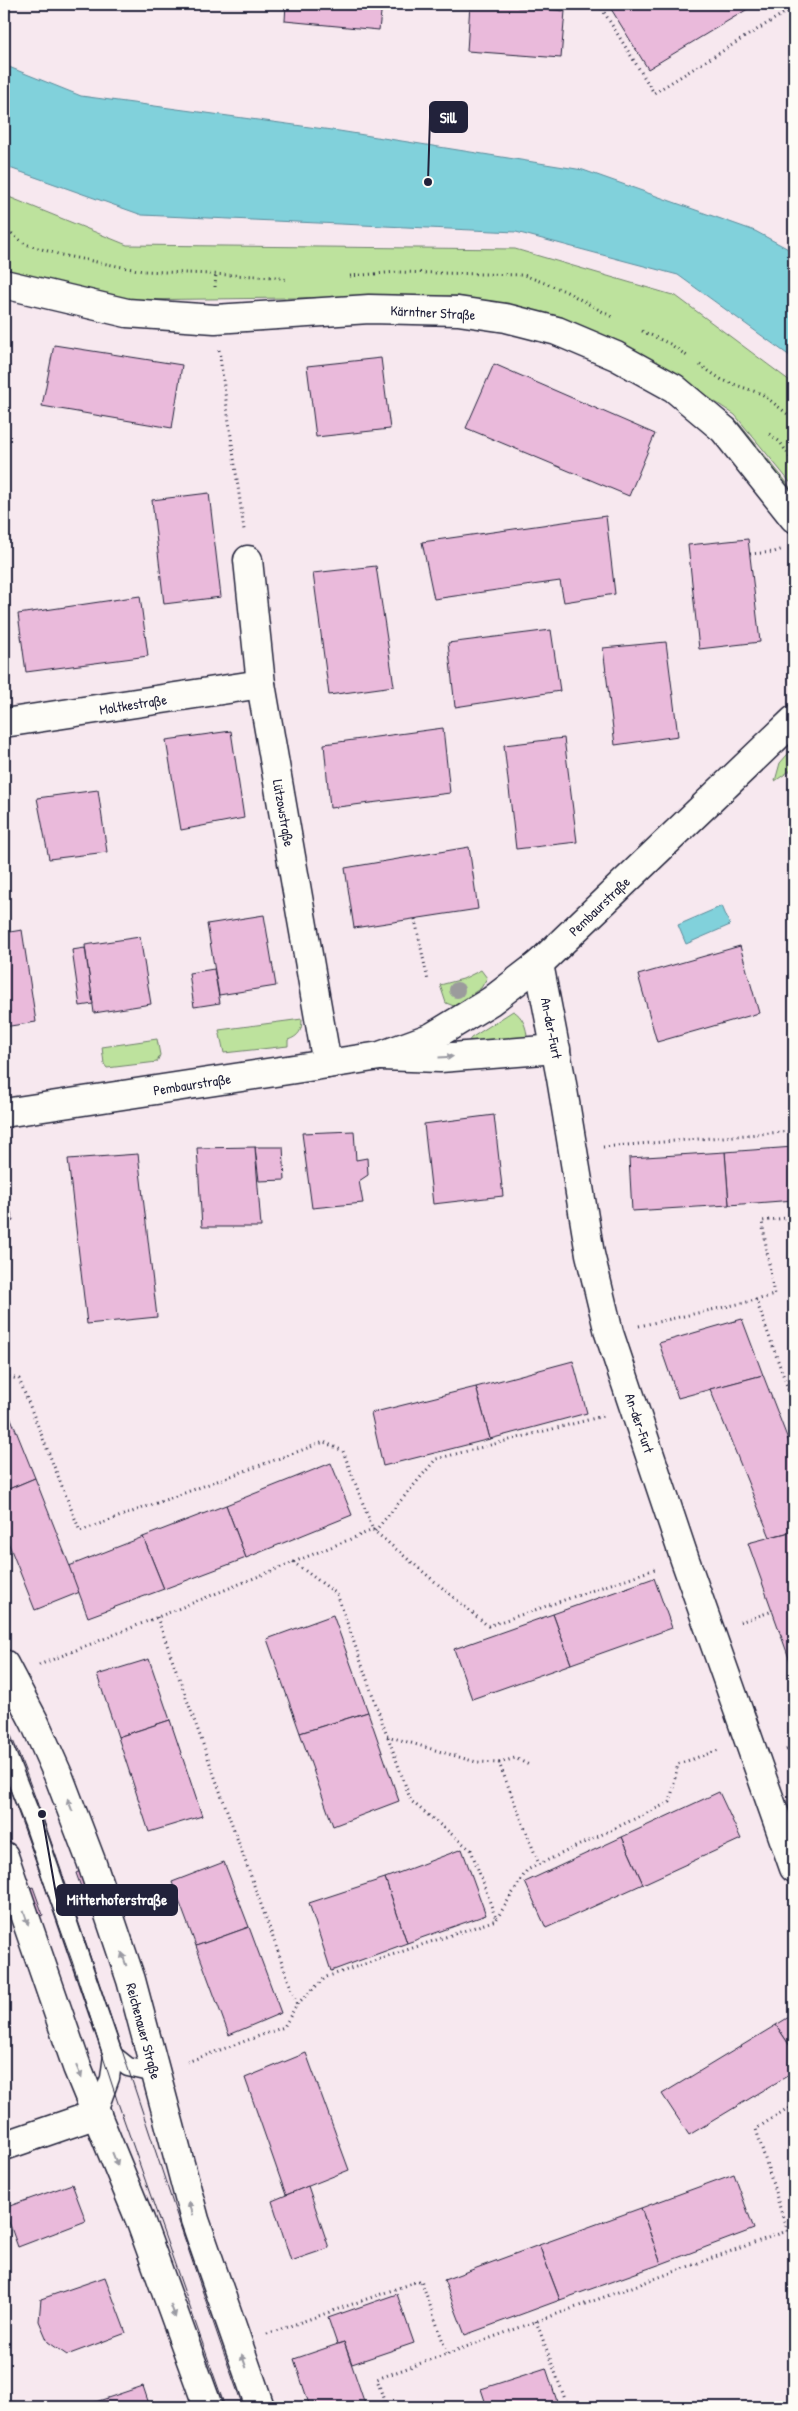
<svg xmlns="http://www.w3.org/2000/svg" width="798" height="2411" font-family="'Patrick Hand',sans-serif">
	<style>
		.green { fill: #bde29d; stroke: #70826c }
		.water { fill: #81d1db; stroke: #5b8b9b }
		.building { fill: #eabadb; stroke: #22223b }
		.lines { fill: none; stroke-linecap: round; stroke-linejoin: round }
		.lane-casing { stroke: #22223b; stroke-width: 21 }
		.street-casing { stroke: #22223b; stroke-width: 31 }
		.secondary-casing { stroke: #22223b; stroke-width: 31 }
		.path { stroke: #22223b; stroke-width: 3; stroke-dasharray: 1 4; stroke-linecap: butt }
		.lane { stroke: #fdfcf7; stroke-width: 18 }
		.street { stroke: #fdfcf7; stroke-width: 28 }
		.secondary { stroke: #fdfcf7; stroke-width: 28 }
		.tram { stroke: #22223b; stroke-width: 1 }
		.tree { fill: #9b9b9c }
		.oneway { fill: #9a9aa2 }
		.labels { text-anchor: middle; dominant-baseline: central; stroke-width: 4; stroke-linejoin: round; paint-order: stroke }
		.street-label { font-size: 14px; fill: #22223b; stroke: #fdfcf7 }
		.leader { fill: none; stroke: #22223b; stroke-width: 2 }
		.callout-dot { fill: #22223b; stroke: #fdfcf7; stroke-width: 2 }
		.callout { fill: #22223b; stroke: #22223b; stroke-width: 2 }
		.callout-label { font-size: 15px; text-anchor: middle; font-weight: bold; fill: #fff }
	</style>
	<rect width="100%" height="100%" fill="#f7e8ef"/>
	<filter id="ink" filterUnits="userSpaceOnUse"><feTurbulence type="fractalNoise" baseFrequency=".02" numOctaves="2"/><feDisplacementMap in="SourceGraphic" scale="10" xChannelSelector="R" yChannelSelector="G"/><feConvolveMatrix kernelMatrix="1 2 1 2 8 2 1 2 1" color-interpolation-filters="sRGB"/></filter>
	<g filter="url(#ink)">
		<!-- green -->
		<g class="green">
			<polygon points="4,195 127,245 515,249 676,296 794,384 794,487 735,415 697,390 737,421 784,479 794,493 794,500 762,453 731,422 558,317 458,296 124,300 4,272"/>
			<polygon points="794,747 794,768 775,781 780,763"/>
			<polygon points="481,970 487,978 481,988 454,1006 446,1003 440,985 463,979"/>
			<path d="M513,1011C522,1015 527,1028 527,1038L468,1042L471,1038Z"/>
			<path d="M302,1019C302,1031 299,1036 288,1040V1046L224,1053L219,1030Z"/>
			<polygon points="157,1039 160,1055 157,1062 107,1068 104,1064 102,1047"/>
		</g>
		<!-- water -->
		<g class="water">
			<polygon points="4,65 81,96 339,131 583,170 755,231 794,252 794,359 678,275 516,232 142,215 4,166"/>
			<polygon points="722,906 730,925 686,944 678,925"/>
		</g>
		<!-- building -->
		<g class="building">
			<polygon points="286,4 382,4 379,30 285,21"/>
			<polygon points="470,4 517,4 517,7 565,11 561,58 467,51"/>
			<polygon points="608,4 756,4 648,69"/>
			<polygon points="54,345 182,365 172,428 42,406"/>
			<polygon points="381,358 390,429 316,437 307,366"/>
			<polygon points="494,364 655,434 629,496 466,428"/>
			<polygon points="209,493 221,597 164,604 152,500"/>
			<polygon points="606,516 615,594 564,602 560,581 434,599 422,542"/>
			<polygon points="748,539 760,642 699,649 688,545"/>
			<polygon points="376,566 394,686 329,695 313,573"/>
			<polygon points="140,596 148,656 26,672 18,614"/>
			<polygon points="551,630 560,691 455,707 448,643"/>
			<polygon points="666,642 678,736 615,745 603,648"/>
			<polygon points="443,728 450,793 330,808 324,744"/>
			<polygon points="231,731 244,818 181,830 166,740"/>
			<polygon points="564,738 577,842 516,849 504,745"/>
			<polygon points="98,790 107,852 49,859 37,798"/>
			<polygon points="469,847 478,909 354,928 345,868"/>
			<polygon points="4,852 7,871 4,871"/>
			<polygon points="264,915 276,986 219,995 207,924"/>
			<polygon points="22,930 36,1022 4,1027 4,933"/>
			<polygon points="140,937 151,1004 94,1013 85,945"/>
			<polygon points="740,946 759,1013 657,1042 638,975"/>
			<polygon points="85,948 93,1004 80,1006 72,950"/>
			<polygon points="214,969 220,1003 194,1007 189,973"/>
			<polygon points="494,1115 503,1196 433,1204 424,1124"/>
			<polygon points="354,1131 356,1160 367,1158 368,1175 359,1181 363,1203 312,1208 302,1133"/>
			<polygon points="255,1147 283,1147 285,1180 259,1181"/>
			<polygon points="255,1147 261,1227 202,1227 197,1148"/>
			<polygon points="794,1147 794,1200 729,1205 725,1152"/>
			<polygon points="725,1152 729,1205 632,1211 629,1158"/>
			<polygon points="138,1154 157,1317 87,1324 68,1159"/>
			<polygon points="4,1183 13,1221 4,1223"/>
			<polygon points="742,1319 763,1375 678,1398 659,1343"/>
			<polygon points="573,1361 587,1413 490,1439 476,1387"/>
			<polygon points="763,1375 794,1455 794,1531 770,1537 710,1389"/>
			<polygon points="476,1387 490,1439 383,1466 371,1413"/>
			<polygon points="4,1401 35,1478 4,1491"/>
			<polygon points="331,1463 352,1515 246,1558 226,1505"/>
			<polygon points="35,1478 80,1592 35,1610 4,1532 4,1491"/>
			<polygon points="226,1505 246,1558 164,1589 143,1537"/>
			<polygon points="794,1531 794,1672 748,1543"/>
			<polygon points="143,1537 164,1589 88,1617 69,1566"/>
			<polygon points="654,1578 672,1628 571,1664 553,1614"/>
			<polygon points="553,1614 571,1664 472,1699 454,1649"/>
			<polygon points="333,1615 368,1712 300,1733 267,1639"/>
			<polygon points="149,1659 170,1720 118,1737 97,1675"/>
			<polygon points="368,1712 399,1801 333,1826 300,1733"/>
			<polygon points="170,1720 202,1816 149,1832 118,1737"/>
			<polygon points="719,1792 741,1839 643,1884 622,1837"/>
			<polygon points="622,1837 643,1884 546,1928 525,1882"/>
			<polygon points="462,1849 486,1915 407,1943 385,1878"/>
			<polygon points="224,1862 249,1927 196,1946 172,1882"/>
			<polygon points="82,1870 92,1899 86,1901 76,1873"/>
			<polygon points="385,1878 407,1943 331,1971 309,1903"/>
			<polygon points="33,1887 43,1915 35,1918 26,1890"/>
			<polygon points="249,1927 281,2013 229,2035 196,1946"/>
			<polygon points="794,2014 794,2052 776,2025"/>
			<polygon points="776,2025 794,2052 794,2072 689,2135 662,2094"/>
			<polygon points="306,2053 349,2170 286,2195 245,2078"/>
			<polygon points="734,2174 754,2229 661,2264 641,2208"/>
			<polygon points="72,2184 86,2221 18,2247 4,2208"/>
			<polygon points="308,2186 329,2248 291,2261 272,2201"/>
			<polygon points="641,2208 661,2264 560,2300 539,2245"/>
			<polygon points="539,2245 560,2300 465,2335 444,2280"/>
			<polygon points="105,2277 126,2333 67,2355 48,2342 39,2321 41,2299"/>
			<polygon points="397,2294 414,2343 352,2364 344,2342 337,2344 328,2318"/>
			<polygon points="344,2342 366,2407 310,2407 294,2359"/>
			<polygon points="546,2368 559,2407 487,2407 481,2389"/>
			<polygon points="143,2386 150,2407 88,2407 87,2405"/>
		</g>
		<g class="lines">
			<!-- lane casing -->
			<g class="lane-casing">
				<g id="lane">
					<polyline points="4,1701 10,1676"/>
					<polyline points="4,1748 34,1824 113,2055 110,2078 97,2114"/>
					<polyline points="113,2055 128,2067 155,2073"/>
				</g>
			</g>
			<!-- street casing -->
			<g class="street-casing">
				<g id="street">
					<polyline points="4,284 127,313 215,319 369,309 458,311 506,318 557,331 616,356 674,388 724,430 794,518"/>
					<polyline points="248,560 261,684 327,1064"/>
					<polyline points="4,723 261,684"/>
					<polyline points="539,964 561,1078 590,1254 609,1333 685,1560 794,1868"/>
					<polyline points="381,1056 440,1058 556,1049"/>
					<polyline points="4,2146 97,2114"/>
				</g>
			</g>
			<!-- secondary casing -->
			<g class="secondary-casing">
				<g id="secondary">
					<polyline points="4,1113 380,1056 432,1037 491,1001 539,964 794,720"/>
					<polyline points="4,1664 35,1723 59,1777 91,1861 131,1980 195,2220 260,2407"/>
					<polyline points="4,1856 77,2067 140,2220 208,2407"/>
				</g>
			</g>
			<!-- path -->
			<g class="path">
				<polyline points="599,4 654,93 794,7"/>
				<polyline points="4,227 25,244 61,255 143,271 276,277 288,280"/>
				<polyline points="350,276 398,272 524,275 565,291 614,318"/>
				<polyline points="215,287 216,274"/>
				<polyline points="642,331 670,344 687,356"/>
				<polyline points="219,350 244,530"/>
				<polyline points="700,365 722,380 762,394 794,419"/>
				<polyline points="770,434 780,442 794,463"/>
				<polyline points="750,554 774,552 783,549"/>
				<polyline points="415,919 428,981"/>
				<polyline points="603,1147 794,1131"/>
				<polyline points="794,1217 762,1221 774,1295 756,1300 794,1405"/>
				<polyline points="639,1326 756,1300"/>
				<polyline points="4,1376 19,1379 80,1531 324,1442 343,1451 373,1530"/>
				<polyline points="375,1531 436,1459 603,1416"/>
				<polyline points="293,1562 337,1594 387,1736 476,1762 499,1763 539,1864"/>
				<polyline points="157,1617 297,2004"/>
				<polyline points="740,1622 773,1611"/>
				<polyline points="39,1665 373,1530 488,1626 655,1569"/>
				<polyline points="388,1737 411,1801 471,1850 496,1919"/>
				<polyline points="786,1750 794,1747"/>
				<polyline points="499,1763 515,1758 529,1765"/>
				<polyline points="187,2062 284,2027 297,2004 326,1977 496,1920 527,1870 670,1802 678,1764 719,1750"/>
				<polyline points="536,2321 568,2407"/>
				<polyline points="267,2334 421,2280 447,2353"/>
				<polyline points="386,2407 377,2379 787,2231 756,2129 794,2104"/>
				<polyline points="786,2407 794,2398"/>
			</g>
			<!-- lane -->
			<use href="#lane" class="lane"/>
			<!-- street -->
			<use href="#street" class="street"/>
			<!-- secondary -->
			<use href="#secondary" class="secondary"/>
			<!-- tram -->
			<g class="tram">
				<path d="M4,1719C37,1795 62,1874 89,1953C141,2104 189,2257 243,2407"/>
				<polyline points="4,1773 72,1961 117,2100 225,2407"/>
			</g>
		</g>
		<!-- trees -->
		<circle class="tree" cx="457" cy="990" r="8"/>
		<!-- one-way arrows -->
		<defs><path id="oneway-solid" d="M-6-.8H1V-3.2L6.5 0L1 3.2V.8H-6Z" transform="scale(1.25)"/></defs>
		<g class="oneway">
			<use href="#oneway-solid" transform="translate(446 1057) rotate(-3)"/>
			<use href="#oneway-solid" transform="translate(70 1805) rotate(-111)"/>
			<use href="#oneway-solid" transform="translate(26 1918) rotate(71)"/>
			<use href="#oneway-solid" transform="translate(124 1959) rotate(-109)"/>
			<use href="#oneway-solid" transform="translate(79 2072) rotate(67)"/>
			<use href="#oneway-solid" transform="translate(115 2159) rotate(68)"/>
			<use href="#oneway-solid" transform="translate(191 2208) rotate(-107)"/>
			<use href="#oneway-solid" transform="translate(173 2311) rotate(70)"/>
			<use href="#oneway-solid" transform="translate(244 2361) rotate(-109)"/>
		</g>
	</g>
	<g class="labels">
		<!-- street labels -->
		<g class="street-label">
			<text transform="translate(433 312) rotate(3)">Kärntner Straße</text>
			<text transform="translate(133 704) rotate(-9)">Moltkestraße</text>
			<text transform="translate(284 813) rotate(80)">Lützowstraße</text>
			<text transform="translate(599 906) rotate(-44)">Pembaurstraße</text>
			<text transform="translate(552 1028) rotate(79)">An-der-Furt</text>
			<text transform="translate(192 1084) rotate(-9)">Pembaurstraße</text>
			<text transform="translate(640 1423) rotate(71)">An-der-Furt</text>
			<text transform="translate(144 2031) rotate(75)">Reichenauer Straße</text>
		</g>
	</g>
	<!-- callouts -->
	<path class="leader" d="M428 182L430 117M42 1814L57 1900"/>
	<g class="callout-dot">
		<circle cx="428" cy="182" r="5"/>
		<circle cx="42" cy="1814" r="5"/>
	</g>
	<g class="callout">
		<rect x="430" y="102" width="37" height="30" rx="5"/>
		<rect x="57" y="1885" width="120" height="30" rx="5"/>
	</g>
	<g class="callout-label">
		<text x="448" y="123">Sill</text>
		<text x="117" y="1905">Mitterhoferstraße</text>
	</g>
	<!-- margin -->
	<rect width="798" height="2411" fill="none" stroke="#fdfcf7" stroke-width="20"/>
	<rect x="10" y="10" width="778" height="2391" fill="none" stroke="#22223b" stroke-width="2" filter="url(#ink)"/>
</svg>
